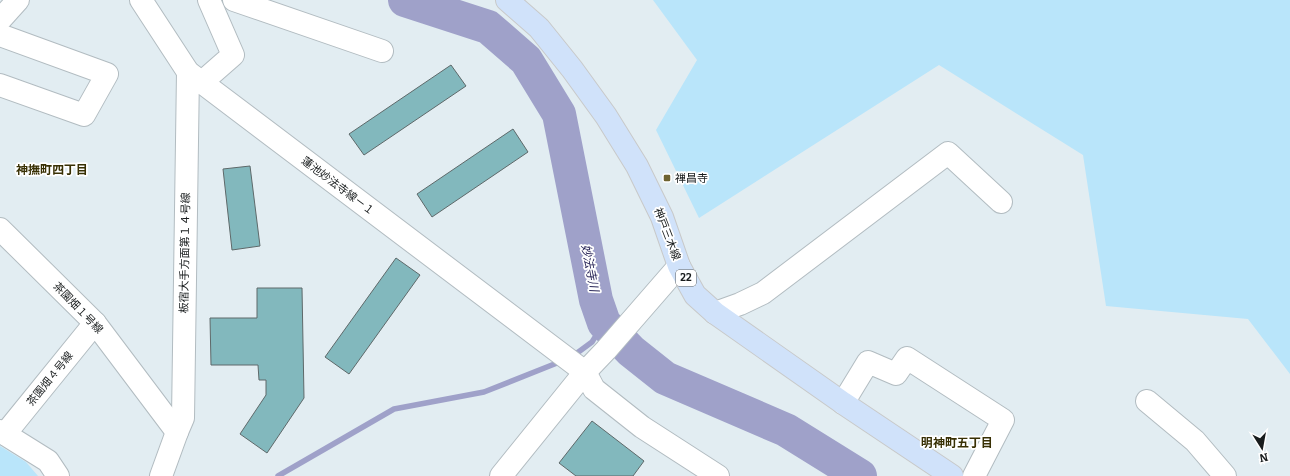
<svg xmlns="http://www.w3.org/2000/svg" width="1290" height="476" font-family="Bitter,'Noto Sans JP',serif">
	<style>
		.green { fill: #b9e5fa }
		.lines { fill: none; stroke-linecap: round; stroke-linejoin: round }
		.stream { stroke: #9fa1c9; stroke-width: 5.5 }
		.river { stroke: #9fa1c9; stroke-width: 34 }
		.building { fill: #82b8bd; stroke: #5e696a }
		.minor-casing { stroke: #b2bcc1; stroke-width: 24 }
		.major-casing { stroke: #c8c9c9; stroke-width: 24 }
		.minor { stroke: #fff; stroke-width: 22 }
		.major { stroke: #d0e2fa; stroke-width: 22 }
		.poi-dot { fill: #6e6330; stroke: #fff; stroke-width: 1.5 }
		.labels { text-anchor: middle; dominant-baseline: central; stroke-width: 3.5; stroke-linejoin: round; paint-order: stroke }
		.shield { fill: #fff; stroke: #5d6061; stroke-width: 1 }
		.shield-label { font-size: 10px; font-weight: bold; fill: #181c1d }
		.poi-label { font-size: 11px; fill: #181c1d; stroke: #fff; text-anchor: start }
		.street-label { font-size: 11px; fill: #181c1d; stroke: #fff }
		.neighbourhood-label { font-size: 12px; font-weight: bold; fill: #383004; stroke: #fff }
		.water-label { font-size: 12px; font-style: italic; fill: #282557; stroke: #fff }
	</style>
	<rect width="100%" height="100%" fill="#e2edf2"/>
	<!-- green -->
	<g class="green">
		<polygon points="653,0 1290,0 1290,374 1248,319 1106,306 1083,155 939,65 699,218 656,130 697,60"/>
		<polygon points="0,446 26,462 38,476 0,476"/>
	</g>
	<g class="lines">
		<!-- stream -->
		<g class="stream">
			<polyline points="573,356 592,342 604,323"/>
			<polyline points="278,476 394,409 484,392 562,361"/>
		</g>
		<!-- river -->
		<polyline class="river" points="405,0 488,27 526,60 559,114 596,300 604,323 631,351 665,378 786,430 860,476"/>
	</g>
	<!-- building -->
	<g class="building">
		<polygon points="451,65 466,86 364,155 349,134"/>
		<polygon points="513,129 528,152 432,217 417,194"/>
		<polygon points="250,166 260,246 232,250 223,169"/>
		<polygon points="396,258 420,275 349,374 325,357"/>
		<polygon points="257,288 302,288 304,398 267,453 240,434 266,395 266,380 259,380 258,365 211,365 210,318 257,318"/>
		<polygon points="592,421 644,461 633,476 576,476 559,463"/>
	</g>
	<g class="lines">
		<!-- minor casing -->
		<g class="minor-casing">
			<g id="minor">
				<polyline points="141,0 188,72 585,372 594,389 642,427 718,476"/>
				<polyline points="234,0 382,51"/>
				<polyline points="0,20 18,0"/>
				<polyline points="0,35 107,74 84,115 0,85"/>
				<polyline points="201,83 233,55 209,0"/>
				<polyline points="0,229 95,323 177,432"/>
				<polyline points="715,313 740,304 763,293 948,153 1001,202"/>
				<polyline points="1147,401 1195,441 1225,476"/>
				<polyline points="843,403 868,362 896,374 907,358 1003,420 974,476"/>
				<polyline points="0,431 48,461 58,476"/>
				<polyline points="5,434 95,323"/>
				<polyline points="161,476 177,432 183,418 188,72"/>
				<polyline points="501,476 585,372 606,350 679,266"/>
			</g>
		</g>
		<!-- major casing -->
		<g class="major-casing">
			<polyline id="major" points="507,0 539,28 572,69 606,116 637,166 662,217 679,266 695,295 715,313 843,403 952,476"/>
		</g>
		<!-- minor -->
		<use href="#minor" class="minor"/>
		<!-- major -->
		<use href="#major" class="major"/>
	</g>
	<!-- markers -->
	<rect class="poi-dot" x="663" y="174" width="8" height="8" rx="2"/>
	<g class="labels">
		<!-- shield labels -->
		<rect class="shield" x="676" y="270" width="20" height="16" rx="3"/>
		<g class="shield-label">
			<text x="686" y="278">22</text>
		</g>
		<!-- poi labels -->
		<g class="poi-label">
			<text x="675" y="178">禅昌寺</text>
		</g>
		<!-- street labels -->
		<g class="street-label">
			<text transform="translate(338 186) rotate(37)">蓮池妙法寺線－１</text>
			<text transform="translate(667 234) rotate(69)">神戸三木線</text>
			<text transform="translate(185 253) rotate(-89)">板宿大手方面第１４号線</text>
			<text transform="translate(78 308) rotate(46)">茶園畑１号線</text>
			<text transform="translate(50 379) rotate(-51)">茶園畑４号線</text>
		</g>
		<!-- neighbourhood labels -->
		<g class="neighbourhood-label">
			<text x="52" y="170">神撫町四丁目</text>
			<text x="957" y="443">明神町五丁目</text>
		</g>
		<!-- water labels -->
		<g class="water-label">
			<text transform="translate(590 268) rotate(79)">妙法寺川</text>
		</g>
	</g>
	<!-- north arrow -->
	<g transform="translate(1262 448) rotate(169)" stroke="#ffffff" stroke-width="3" paint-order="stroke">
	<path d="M0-3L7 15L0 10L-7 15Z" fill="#181c1d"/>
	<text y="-6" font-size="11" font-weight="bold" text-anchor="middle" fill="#181c1d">N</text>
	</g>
</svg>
